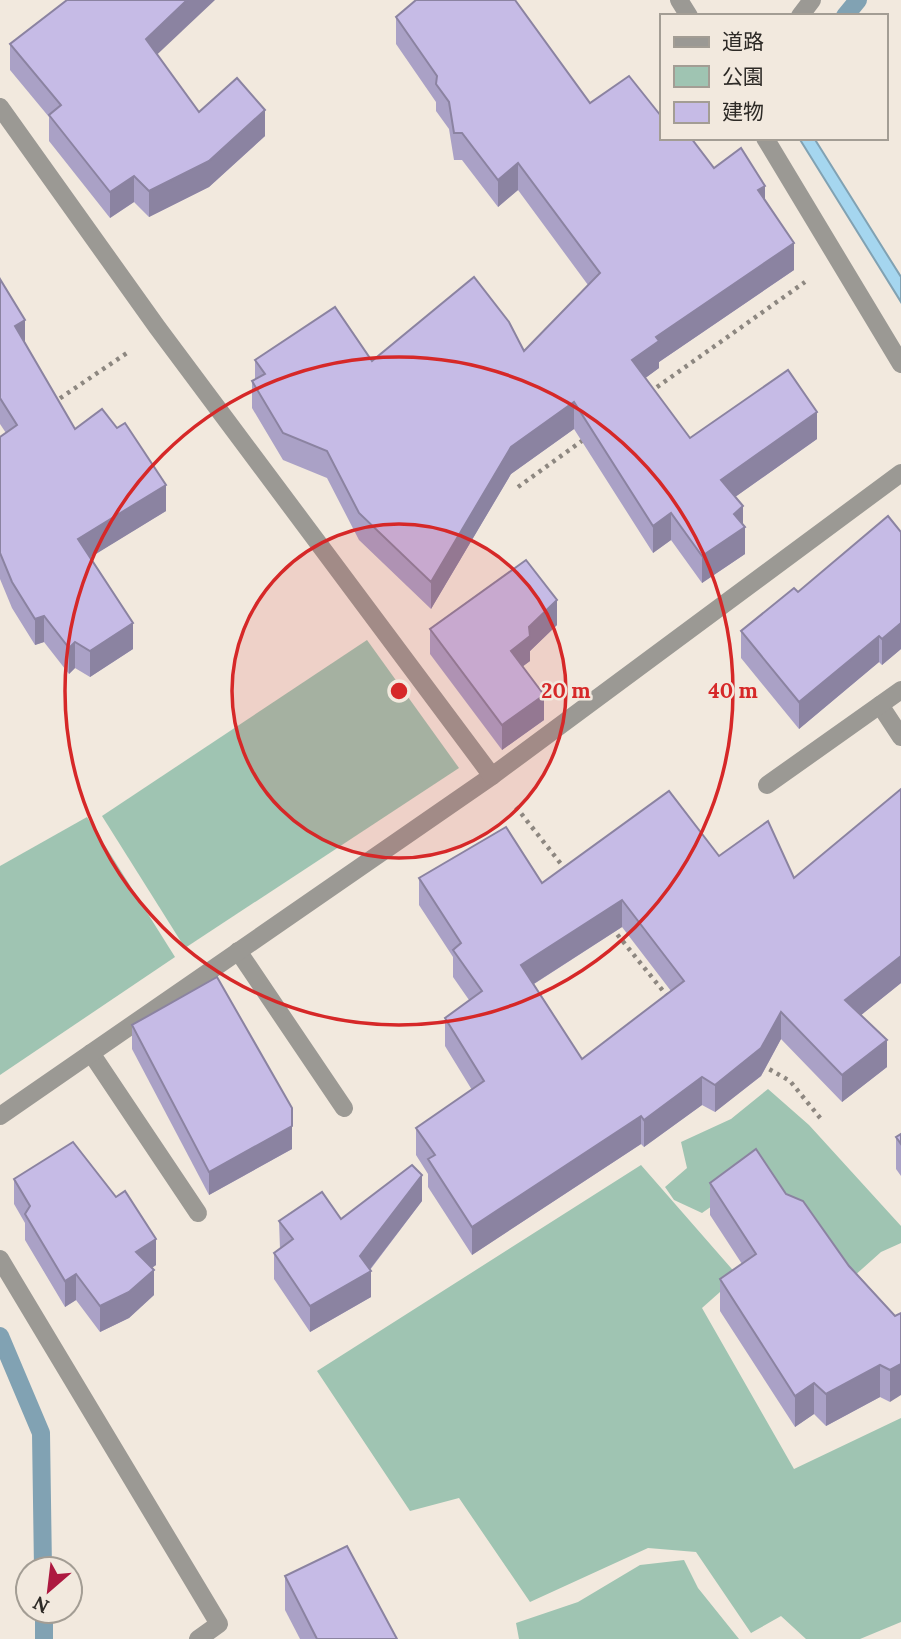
<svg xmlns="http://www.w3.org/2000/svg" width="901" height="1639" font-family="Lora,'Noto Sans JP',serif">
	<style>
		.green { fill: #9fc4b2 }
		.water { fill: #a5d6ef; stroke: #81a2b3; stroke-width: 2 }
		.lines { fill: none; stroke-linecap: round; stroke-linejoin: round }
		.stream { stroke: #81a2b3; stroke-width: 18 }
		.path { stroke: #8d8780; stroke-width: 4.5; stroke-dasharray: 3.5 5; stroke-linecap: butt }
		.service { stroke: #9b9994; stroke-width: 18 }
		.minor { stroke: #9b9994; stroke-width: 18 }
		.wall { fill: #aaa1c6; fill-rule: evenodd }
		.shaded-wall { fill: #8b83a1 }
		.building { fill: #c6bbe6; stroke: #8b83a1; stroke-width: 2; fill-rule: evenodd }
		.ring { fill: none; stroke: #d62828; stroke-width: 3.5 }
		.centre { fill: #d62828; stroke: #f2e9de; stroke-width: 3.5 }
		.ring-label { font-size: 21px; text-anchor: middle; font-weight: bold; fill: #d62828; stroke: #f2e9de; stroke-width: 5; stroke-linejoin: round; paint-order: stroke }
	</style>
	<rect width="100%" height="100%" fill="#f2e9de"/>
	<!-- green -->
	<g class="green">
		<polygon points="367,640 459,768 185,948 102,816"/>
		<polygon points="87,817 175,957 0,1075 0,866"/>
		<polygon points="768,1089 809,1125 901,1226 901,1243 881,1252 853,1277 758,1174 702,1213 674,1200 665,1187 687,1168 681,1142 731,1119"/>
		<polygon points="641,1165 738,1276 702,1308 794,1469 901,1418 901,1622 860,1639 806,1639 781,1616 751,1633 696,1552 648,1548 530,1602 459,1498 410,1511 317,1371"/>
		<polygon points="684,1560 698,1588 739,1639 519,1639 516,1623 578,1602 640,1565"/>
	</g>
	<!-- water -->
	<polygon class="water" points="799,138 814,138 901,277 901,302"/>
	<g class="lines">
		<!-- stream -->
		<g class="stream">
			<polyline points="845,16 858,0"/>
			<polyline points="0,1336 41,1433 43,1569"/>
			<polyline points="44,1611 44,1639"/>
		</g>
		<!-- path -->
		<g class="path">
			<polyline points="650,392 805,282"/>
			<polyline points="53,403 127,353"/>
			<polyline points="518,487 586,438"/>
			<polyline points="516,807 565,869"/>
			<polyline points="612,928 668,997"/>
			<polyline points="762,1065 790,1081 821,1119"/>
		</g>
		<!-- service -->
		<g class="service">
			<polyline points="238,951 344,1108"/>
			<polyline points="91,1053 198,1213"/>
			<polyline points="0,1116 492,776 901,473"/>
			<polyline points="0,1259 219,1624 198,1639"/>
		</g>
		<!-- minor -->
		<g class="minor">
			<polyline points="679,0 689,16"/>
			<polyline points="800,16 812,0"/>
			<polyline points="0,107 157,327 492,776"/>
			<polyline points="765,138 901,364"/>
			<polyline points="880,705 901,737"/>
			<polyline points="767,785 901,690"/>
		</g>
	</g>
	<!-- wall -->
	<g class="wall">
		<polygon points="396,17 590,103 661,116 714,168 765,200 794,270 659,362 659,368 645,378 690,438 817,439 735,497 743,524 745,554 702,583 671,540 653,553 574,429 511,474 431,609 359,540 327,478 283,460 252,408 252,381 255,379 255,360 372,361 524,351 588,285 518,190 498,207 462,160 454,160 449,129 436,111 436,102 396,44"/>
		<polygon points="10,44 157,55 199,112 265,136 209,187 149,217 134,202 110,218 49,141 49,117 10,70"/>
		<polygon points="0,279 25,344 75,429 166,511 90,557 133,649 90,677 75,668 69,674 44,642 35,645 12,608 0,579 0,437 6,433 0,424"/>
		<polygon points="901,532 901,649 882,665 879,662 799,729 741,658 741,631 798,592"/>
		<polygon points="557,625 530,651 530,661 522,667 544,720 502,750 430,654 430,629"/>
		<path d="M901,789V983L861,1015L887,1067L842,1102L781,1039L761,1076L715,1112L702,1105L644,1147L641,1144L472,1255L428,1187V1174L416,1155V1128L472,1090L445,1046V1018L469,1000L453,977V957L419,905V878L542,883L719,856L794,878ZM622,927L671,991L582,1059L534,984Z"/>
		<polygon points="132,1025 292,1149 209,1195 132,1049"/>
		<polygon points="901,1134 901,1176 896,1169 896,1137"/>
		<polygon points="14,1179 156,1265 152,1268 154,1295 129,1318 100,1332 76,1300 65,1307 25,1240 25,1223 14,1204"/>
		<polygon points="710,1183 786,1194 895,1316 890,1402 880,1397 826,1426 814,1414 795,1427 720,1311 720,1279 742,1264 710,1215"/>
		<polygon points="422,1201 370,1270 371,1297 310,1332 274,1279 274,1253 280,1249 279,1221 341,1219"/>
		<polygon points="285,1576 397,1639 300,1639 285,1610"/>
	</g>
	<!-- shaded-wall -->
	<g class="shaded-wall">
		<polygon points="187,0 215,0 146,65 146,39"/>
		<polygon points="265,110 265,136 209,187 149,217 149,191"/>
		<polygon points="518,163 518,190 498,207 498,180"/>
		<polygon points="134,176 134,202 110,218 110,192"/>
		<polygon points="765,186 765,213 758,190"/>
		<polygon points="794,243 794,270 659,362 659,368 632,388 632,360 656,337"/>
		<polygon points="25,320 25,346 15,326"/>
		<polygon points="574,402 574,429 511,474 431,609 431,582 511,447"/>
		<polygon points="817,412 817,439 721,507 721,480"/>
		<polygon points="166,485 166,511 78,565 78,539"/>
		<polygon points="743,506 743,528 745,527 745,554 702,583 702,556 734,514"/>
		<polygon points="671,513 671,540 653,553 653,526"/>
		<polygon points="557,600 557,625 530,651 530,661 511,675 511,651 529,627"/>
		<polygon points="44,616 44,642 35,645 35,619"/>
		<polygon points="133,623 133,649 90,677 90,651"/>
		<polygon points="901,623 901,649 882,665 882,639"/>
		<polygon points="879,636 879,662 799,729 799,702"/>
		<polygon points="75,642 75,668 69,674 69,648"/>
		<polygon points="544,695 544,720 502,750 502,725"/>
		<polygon points="622,900 622,927 521,992 521,965"/>
		<polygon points="901,956 901,983 845,1028 845,1000"/>
		<polygon points="781,1012 781,1039 761,1076 715,1112 715,1085"/>
		<polygon points="887,1040 887,1067 842,1102 842,1075"/>
		<polygon points="702,1077 702,1105 644,1147 644,1120"/>
		<polygon points="641,1116 641,1144 472,1255 472,1227"/>
		<polygon points="292,1126 292,1149 209,1195 209,1172"/>
		<polygon points="422,1175 422,1201 367,1273 371,1271 371,1297 310,1332 310,1306 360,1256"/>
		<polygon points="156,1239 156,1265 136,1278 136,1252"/>
		<polygon points="154,1270 154,1295 129,1318 100,1332 100,1306"/>
		<polygon points="76,1274 76,1300 65,1307 65,1281"/>
		<polygon points="901,1364 901,1395 890,1402 890,1370"/>
		<polygon points="880,1365 880,1397 826,1426 826,1394"/>
		<polygon points="814,1383 814,1414 795,1427 795,1396"/>
	</g>
	<!-- building -->
	<g class="building">
		<polygon points="67,0 187,0 146,39 199,112 237,78 265,110 209,161 149,191 134,176 110,192 49,115 61,105 10,44"/>
		<polygon points="416,0 515,0 590,103 629,76 661,116 661,138 691,138 714,168 741,148 765,186 758,190 794,243 656,337 659,341 632,360 690,438 788,370 817,412 721,480 743,506 734,514 745,527 702,556 671,513 653,526 574,402 511,447 431,582 359,513 327,451 283,433 252,381 265,374 255,360 335,307 372,361 474,277 509,322 524,351 600,273 518,163 498,180 462,133 454,133 449,102 436,84 437,76 396,17"/>
		<polygon points="0,279 25,320 15,326 75,429 102,409 117,428 125,423 166,485 78,539 133,623 90,651 75,642 69,648 44,616 35,619 12,582 0,553 0,437 17,425 0,398"/>
		<polygon points="888,516 901,532 901,623 882,639 879,636 799,702 741,631 794,588 798,592"/>
		<polygon points="526,560 557,600 529,627 530,636 511,651 544,695 502,725 430,629"/>
		<path d="M901,789V956L845,1000L887,1040L842,1075L781,1012L761,1048L715,1085L702,1077L644,1120L641,1116L472,1227L428,1159L435,1155L416,1128L484,1081L445,1018L482,991L453,950L461,943L419,878L506,827L542,883L669,791L719,856L768,821L794,878ZM622,900L684,981L582,1059L521,965Z"/>
		<polygon points="217,977 292,1108 292,1126 209,1172 132,1025"/>
		<polygon points="901,1134 901,1144 896,1137"/>
		<polygon points="73,1142 116,1197 125,1191 156,1239 136,1252 154,1270 129,1292 100,1306 76,1274 65,1281 25,1214 30,1206 14,1179"/>
		<polygon points="756,1149 786,1194 803,1201 849,1266 895,1316 901,1313 901,1364 890,1370 880,1365 826,1394 814,1383 795,1396 720,1279 756,1254 710,1183"/>
		<polygon points="412,1165 422,1175 360,1256 371,1271 310,1306 274,1253 293,1239 279,1221 322,1192 341,1219"/>
		<polygon points="347,1546 397,1639 317,1639 285,1576"/>
	</g>
	<!-- distance rings -->
	<circle cx="399" cy="691" r="167" fill="#d62828" fill-opacity=".12"/>
	<g class="ring">
		<circle cx="399" cy="691" r="167"/>
		<circle cx="399" cy="691" r="334"/>
	</g>
	<circle cx="399" cy="691" r="10" class="centre"/>
	<g class="ring-label">
		<text x="566" y="698">20 m</text>
		<text x="733" y="698">40 m</text>
	</g>
	<!-- legend -->
	<rect x="660" y="14" width="228" height="126" fill="#f2e9de" stroke="#a39d94" stroke-width="2"/>
	<rect x="674" y="37" width="35" height="10" fill="#9b9994" stroke="#a39d94" stroke-width="2"/>
	<text x="722" y="49" font-size="21" fill="#2d2a26">道路</text>
	<rect x="674" y="66" width="35" height="21" fill="#9fc4b2" stroke="#a39d94" stroke-width="2"/>
	<text x="722" y="84" font-size="21" fill="#2d2a26">公園</text>
	<rect x="674" y="102" width="35" height="21" fill="#c6bbe6" stroke="#a39d94" stroke-width="2"/>
	<text x="722" y="119" font-size="21" fill="#2d2a26">建物</text>
	<!-- north arrow -->
	<g transform="translate(49 1590) rotate(208)"><circle r="33" fill="#f2e9de" stroke="#a39d94" stroke-width="2"/>
	<path d="M0-5L12 26L0 18L-12 26Z" fill="#ad1940"/>
	<text y="-10" font-size="19" font-weight="bold" text-anchor="middle" fill="#2d2a26">N</text>
	</g>
</svg>
